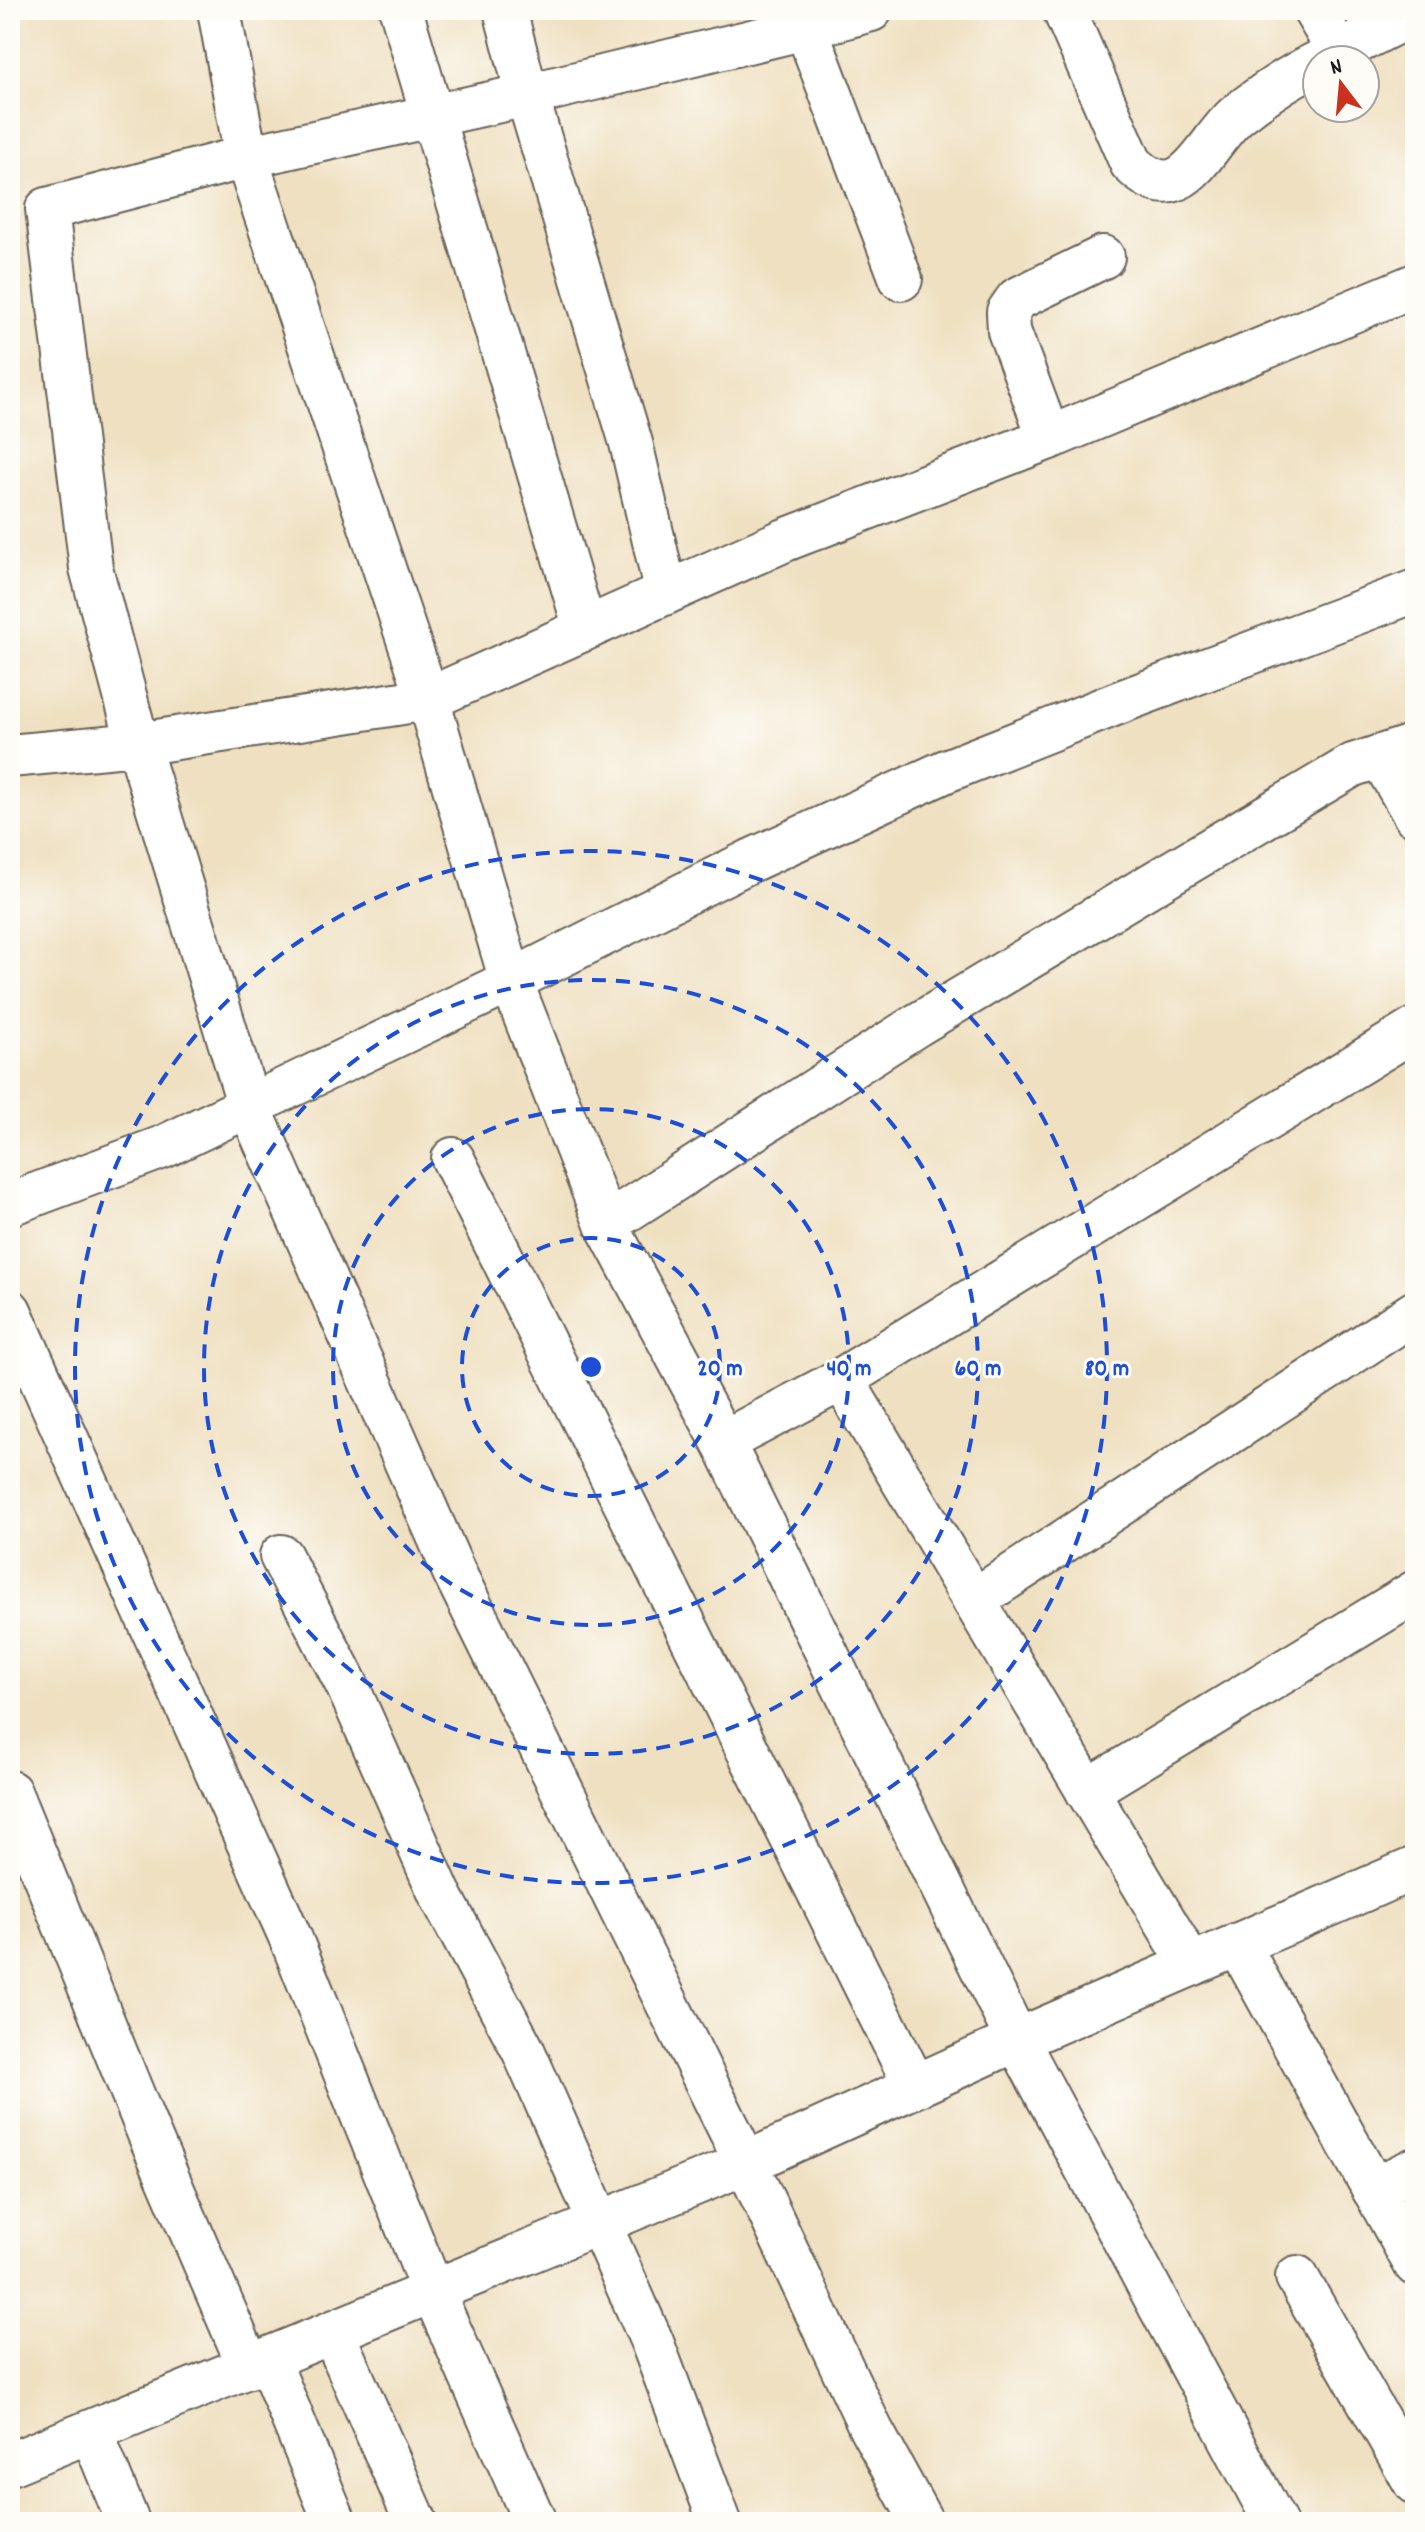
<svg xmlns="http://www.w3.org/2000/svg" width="1425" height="2532" font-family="Dekko,sans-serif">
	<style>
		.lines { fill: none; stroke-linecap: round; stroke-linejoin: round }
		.minor-casing { stroke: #666156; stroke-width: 46 }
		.minor { stroke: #fff; stroke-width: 42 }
		.ring { fill: none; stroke: #1d4ed8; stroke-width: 4; stroke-dasharray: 14 10 }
		.centre { fill: #1d4ed8; stroke: #fdfcf7; stroke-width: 4 }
		.ring-label { font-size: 24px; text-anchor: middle; font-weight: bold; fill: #1d4ed8; stroke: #fdfcf7; stroke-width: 6; stroke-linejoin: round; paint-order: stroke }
	</style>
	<rect width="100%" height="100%" fill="#fdfcf7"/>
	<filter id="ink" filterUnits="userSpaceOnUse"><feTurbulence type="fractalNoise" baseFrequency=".0125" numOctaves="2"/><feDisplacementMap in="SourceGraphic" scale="16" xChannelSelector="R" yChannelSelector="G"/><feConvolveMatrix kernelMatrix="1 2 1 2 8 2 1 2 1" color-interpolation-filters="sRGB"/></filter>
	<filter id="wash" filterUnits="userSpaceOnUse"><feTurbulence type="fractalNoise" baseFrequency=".006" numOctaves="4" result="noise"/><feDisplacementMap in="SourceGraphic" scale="32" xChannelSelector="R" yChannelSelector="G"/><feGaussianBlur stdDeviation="1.8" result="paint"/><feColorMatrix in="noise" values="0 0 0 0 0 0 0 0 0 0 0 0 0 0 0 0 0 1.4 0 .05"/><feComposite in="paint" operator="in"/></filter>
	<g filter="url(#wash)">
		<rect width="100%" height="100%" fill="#efe0c1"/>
	</g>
	<g filter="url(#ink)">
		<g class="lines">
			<!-- minor casing -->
			<g class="minor-casing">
				<g id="minor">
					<polyline points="219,10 246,157 428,699 511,981 606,1224 723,1442 1017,2040 1275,2522"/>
					<polyline points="401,10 585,629"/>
					<polyline points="505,10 527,95 631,443 666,593"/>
					<polyline points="871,10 806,28 527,95 246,157 47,209 91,568 138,744 249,1106 454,1572 746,2163 871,2429 922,2522"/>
					<path d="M1064,10L1131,163C1183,216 1204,142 1238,114C1262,95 1290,76 1317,63"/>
					<polyline points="1314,10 1339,52"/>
					<polyline points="806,28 901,279"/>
					<polyline points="1322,60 1415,13"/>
					<polyline points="1049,438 1009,331 1008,312 1017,299 1103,257"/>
					<polyline points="10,756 138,744 428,699 785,540 1049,438 1415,285"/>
					<polyline points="1380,756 1415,816"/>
					<polyline points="453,1159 915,2086"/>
					<polyline points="10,1204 163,1147 511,981 750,861 946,771 1123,701 1415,591"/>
					<polyline points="606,1224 917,1025 1189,862 1353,765 1415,745"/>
					<polyline points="10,1311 291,1939 433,2292 535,2522"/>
					<polyline points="842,1379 1191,1965"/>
					<polyline points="723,1442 842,1379 1415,1029"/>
					<polyline points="281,1556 347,1685 439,1892 523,2050 652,2342 720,2522"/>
					<polyline points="974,1600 1415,1312"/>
					<polyline points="1087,1791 1415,1592"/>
					<polyline points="10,1792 149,2134 249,2367"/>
					<polyline points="1238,1944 1415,2264"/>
					<polyline points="1373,2189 1415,2169"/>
					<polyline points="1297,2277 1415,2483"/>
					<polyline points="333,2333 416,2522"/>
					<polyline points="268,2359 335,2522"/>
					<polyline points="91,2431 128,2522"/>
					<polyline points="10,2464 746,2163 1017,2040 1415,1868"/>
				</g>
			</g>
			<!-- minor -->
			<use href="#minor" class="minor"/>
		</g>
	</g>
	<!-- distance rings -->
	<g class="ring">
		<circle cx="591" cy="1367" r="129"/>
		<circle cx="591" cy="1367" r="258"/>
		<circle cx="591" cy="1367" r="387"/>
		<circle cx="591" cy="1367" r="516"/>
	</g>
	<circle cx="591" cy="1367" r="12" class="centre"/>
	<g class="ring-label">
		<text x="720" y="1375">20 m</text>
		<text x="849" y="1375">40 m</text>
		<text x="978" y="1375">60 m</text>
		<text x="1107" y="1375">80 m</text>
	</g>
	<!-- margin -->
	<rect width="1425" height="2532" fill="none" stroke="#fdfcf7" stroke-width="40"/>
	<!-- north arrow -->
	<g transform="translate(1341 84) rotate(344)"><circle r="38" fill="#fdfcf7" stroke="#a3a29f" stroke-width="2"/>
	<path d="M0-6L14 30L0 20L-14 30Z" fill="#c8321e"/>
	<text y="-12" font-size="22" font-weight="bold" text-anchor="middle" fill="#1c1c1c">N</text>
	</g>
</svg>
